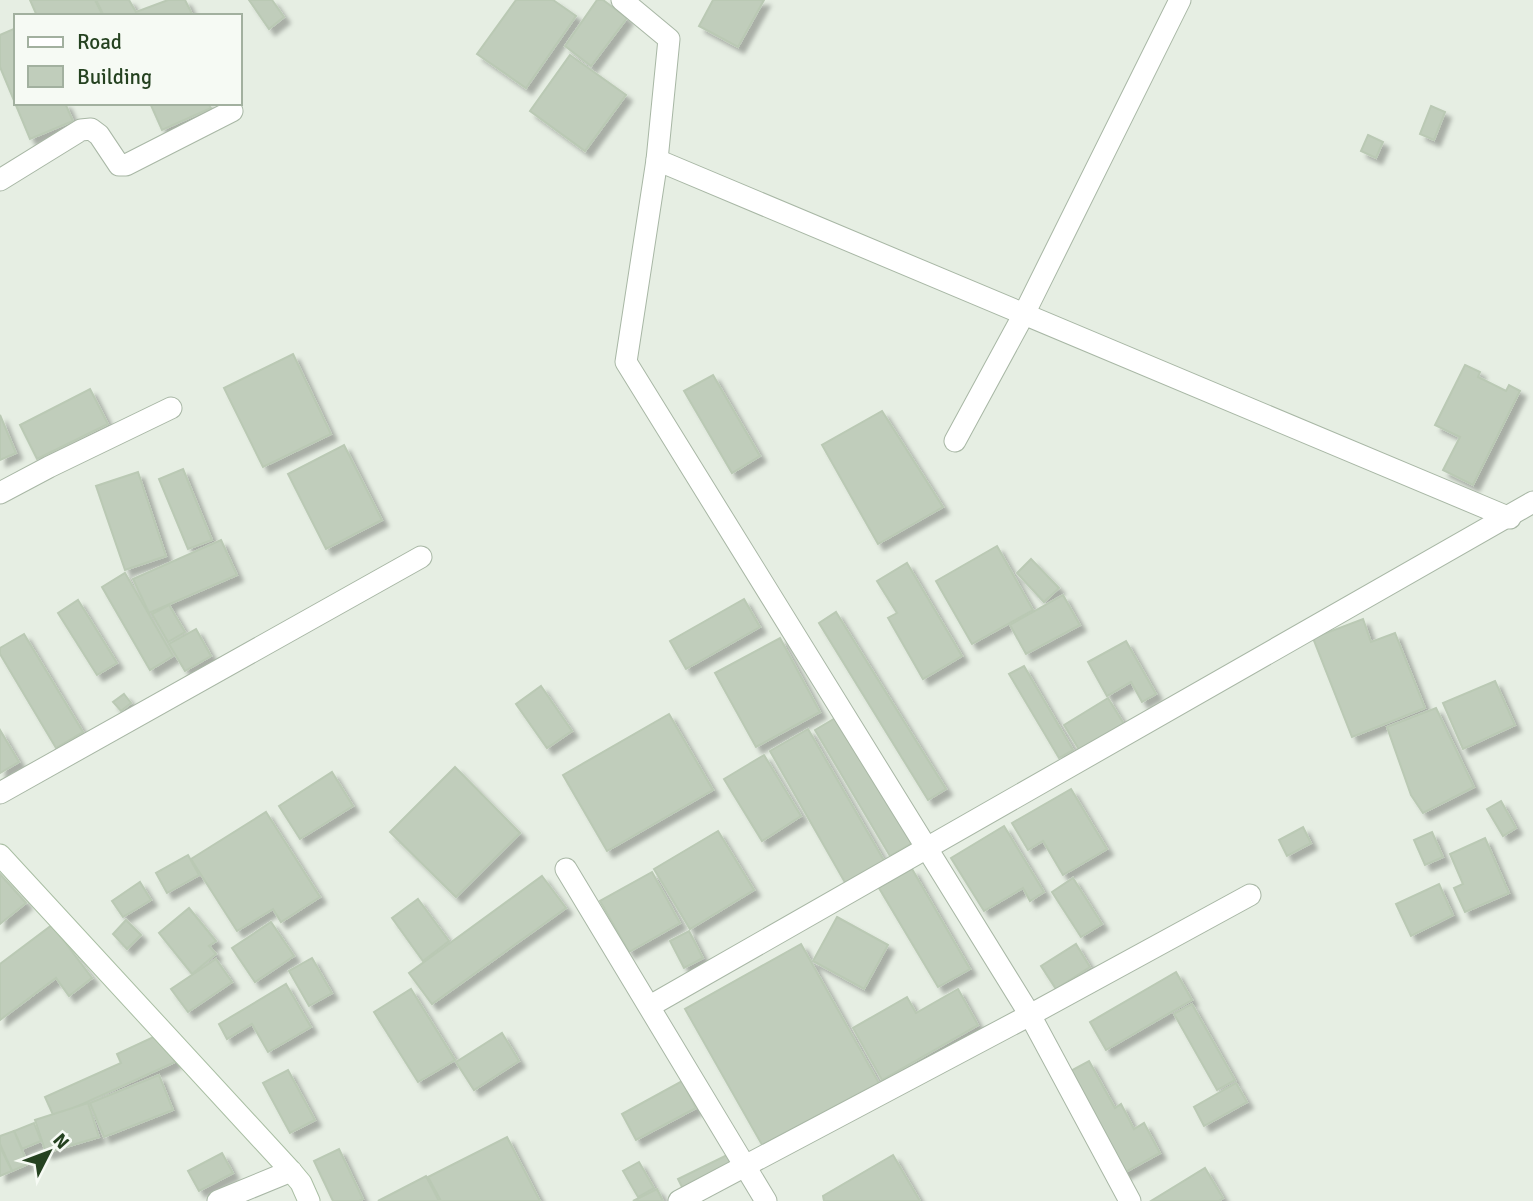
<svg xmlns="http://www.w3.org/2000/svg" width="1533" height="1201" font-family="Signika,sans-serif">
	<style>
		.building { fill: #c0cdbb; stroke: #bac9b4; stroke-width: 2; filter: url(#shadow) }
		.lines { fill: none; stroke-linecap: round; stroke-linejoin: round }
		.street-casing { stroke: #a8b7a5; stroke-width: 23 }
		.secondary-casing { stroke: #a9bea3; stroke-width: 23 }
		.street { stroke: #fff; stroke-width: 21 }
		.secondary { stroke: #fff; stroke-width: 21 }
	</style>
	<defs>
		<filter id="shadow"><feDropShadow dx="6" dy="6" stdDeviation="2" flood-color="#0004"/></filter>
	</defs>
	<rect width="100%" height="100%" fill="#e6eee3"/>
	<!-- building -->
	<g class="building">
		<polygon points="30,0 95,0 103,16 37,16"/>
		<polygon points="96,0 129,0 136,12 168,0 185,0 193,16 104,16"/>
		<polygon points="249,0 272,0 284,17 269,29"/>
		<polygon points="516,0 553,0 576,16 526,88 477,54"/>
		<polygon points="597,0 603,0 627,18 591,66 565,46"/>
		<polygon points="713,0 764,0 738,47 699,26"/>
		<polygon points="16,28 16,103 65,103 73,121 30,139 0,67 0,35"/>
		<polygon points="570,55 626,95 585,151 530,111"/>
		<polygon points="150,103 208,103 211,108 162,130"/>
		<polygon points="1431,106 1445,112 1434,140 1420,134"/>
		<polygon points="1368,135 1383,142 1376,158 1361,151"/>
		<polygon points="293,354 331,434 263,467 224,388"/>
		<polygon points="1465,365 1480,372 1478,377 1506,391 1509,385 1520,391 1473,485 1443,470 1460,437 1435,425"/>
		<polygon points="713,375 760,456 732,473 684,391"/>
		<polygon points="90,389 108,424 37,459 20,425"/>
		<polygon points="882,411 943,507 878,544 822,445"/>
		<polygon points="0,415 16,453 0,460"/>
		<polygon points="344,445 382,520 326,549 288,474"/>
		<polygon points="183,469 212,540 188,549 159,479"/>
		<polygon points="138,472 166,556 125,570 96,486"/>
		<polygon points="221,540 237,575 149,613 133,579"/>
		<polygon points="997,546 1033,610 972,644 936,581"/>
		<polygon points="1031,559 1059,588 1044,602 1017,573"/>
		<polygon points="907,563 962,656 923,679 888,618 897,613 877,581"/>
		<polygon points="125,573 173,656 150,670 102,587"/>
		<polygon points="1063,595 1080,625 1026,654 1010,625"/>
		<polygon points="744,599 760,627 686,669 670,641"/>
		<polygon points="78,600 117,663 97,675 58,613"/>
		<polygon points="169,605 185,632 168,642 152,614"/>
		<polygon points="836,612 946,789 928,800 819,623"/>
		<polygon points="1363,619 1371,642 1395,633 1425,708 1352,737 1313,638"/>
		<polygon points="196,629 211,656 185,671 169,644"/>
		<polygon points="24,634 83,732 56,748 0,654 0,648"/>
		<polygon points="780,638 820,712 756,747 715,673"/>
		<polygon points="1126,641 1156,694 1142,702 1131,682 1107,696 1088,662"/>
		<polygon points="1024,666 1073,750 1059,758 1009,674"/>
		<polygon points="1495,681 1515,725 1463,749 1443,703"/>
		<polygon points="541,686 572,731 547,748 516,704"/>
		<polygon points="124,694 131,703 121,711 113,702"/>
		<polygon points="1108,698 1124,724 1080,751 1064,725"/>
		<polygon points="1436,708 1474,787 1423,813 1411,795 1387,727"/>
		<polygon points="669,714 713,790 607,851 563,775"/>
		<polygon points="837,717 912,843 890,856 815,730"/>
		<polygon points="808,729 886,864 847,886 770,751"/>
		<polygon points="0,730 19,762 0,773"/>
		<polygon points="764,755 801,816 762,841 724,779"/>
		<polygon points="455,767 520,833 456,897 390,832"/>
		<polygon points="332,772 353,806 300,839 279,806"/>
		<polygon points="1071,789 1107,849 1063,875 1043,841 1028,850 1012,823"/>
		<polygon points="1501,801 1516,828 1503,836 1487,809"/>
		<polygon points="266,812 320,897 281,922 273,909 237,931 191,859"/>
		<polygon points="1004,826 1044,892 1030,901 1023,888 984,911 951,858"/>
		<polygon points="1303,827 1311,843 1287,856 1279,840"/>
		<polygon points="718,831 754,890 690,929 654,869"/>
		<polygon points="1432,832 1443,857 1425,865 1414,840"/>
		<polygon points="1485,838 1509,893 1465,912 1454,888 1463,884 1450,854"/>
		<polygon points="188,855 199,875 167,893 156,873"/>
		<polygon points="912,869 970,969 938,987 879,888"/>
		<polygon points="652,872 680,923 629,952 600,901"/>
		<polygon points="0,874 26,903 0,924"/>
		<polygon points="542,876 566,908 432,1004 409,973"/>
		<polygon points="1073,878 1102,924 1081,937 1052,892"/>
		<polygon points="140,882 151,900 123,917 112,901"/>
		<polygon points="1439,884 1453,915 1411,936 1396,904"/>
		<polygon points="418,899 449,941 423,961 392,918"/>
		<polygon points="189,908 216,941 209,946 216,954 192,974 159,933"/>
		<polygon points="837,917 888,945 864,989 813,961"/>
		<polygon points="126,920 141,935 127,949 113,934"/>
		<polygon points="271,922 294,956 255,982 232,948"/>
		<polygon points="52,925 92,978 69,996 56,978 0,1020 0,964"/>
		<polygon points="689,931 703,958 684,968 670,941"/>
		<polygon points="801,944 880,1085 765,1150 685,1009"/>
		<polygon points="1076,944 1090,967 1056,989 1041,966"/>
		<polygon points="312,958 332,993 309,1006 289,971"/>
		<polygon points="216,959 232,982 188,1012 171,989"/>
		<polygon points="1176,972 1192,1000 1106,1050 1090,1022"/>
		<polygon points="286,984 311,1027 268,1052 252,1024 227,1039 219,1024"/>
		<polygon points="411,989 455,1060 418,1082 374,1012"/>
		<polygon points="958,989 978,1025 882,1080 853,1028 907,997 916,1013"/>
		<polygon points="1192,1004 1235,1080 1217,1090 1174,1014"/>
		<polygon points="162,1033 175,1062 54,1117 45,1097 121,1063 117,1054"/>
		<polygon points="502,1033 519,1061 474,1090 456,1062"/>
		<polygon points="1089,1061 1115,1108 1121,1104 1134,1129 1144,1123 1160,1153 1122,1174 1067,1073"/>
		<polygon points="288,1070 315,1120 290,1133 263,1083"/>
		<polygon points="159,1075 173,1110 104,1137 90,1103"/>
		<polygon points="682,1081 696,1108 636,1140 622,1114"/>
		<polygon points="1236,1083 1247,1102 1204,1126 1194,1107"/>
		<polygon points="88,1103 99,1137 46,1153 35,1120"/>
		<polygon points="34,1123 41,1141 22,1149 14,1131"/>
		<polygon points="14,1131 28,1164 12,1171 0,1144 0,1136"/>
		<polygon points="507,1137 540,1201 441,1201 428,1177"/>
		<polygon points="0,1147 12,1171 0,1176"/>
		<polygon points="339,1149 363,1199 359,1201 333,1201 314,1161"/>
		<polygon points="222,1153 233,1173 199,1191 188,1171"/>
		<polygon points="727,1155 735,1170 686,1195 678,1179"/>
		<polygon points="893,1155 920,1201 824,1201 823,1196"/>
		<polygon points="639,1162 654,1188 638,1197 623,1171"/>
		<polygon points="1205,1168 1223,1198 1219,1201 1151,1201"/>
		<polygon points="426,1176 439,1201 378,1201"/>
		<polygon points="657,1189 663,1201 633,1201"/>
	</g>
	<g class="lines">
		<!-- street casing -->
		<g class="street-casing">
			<g id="street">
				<polyline points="622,0 669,39 657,160 626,362 1030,1015 1130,1201"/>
				<polyline points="657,160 1510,518"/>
				<polyline points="0,180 81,130 91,129 99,135 119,165 126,165 232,111"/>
				<polyline points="955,441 1024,314 1180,0"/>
				<polyline points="0,493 49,467 171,408"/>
				<polyline points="0,793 421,557"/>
				<polyline points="566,869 766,1201"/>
				<polyline points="650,1006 1533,502"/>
				<polyline points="218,1201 291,1171"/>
				<polyline points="679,1201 1030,1015 1250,895"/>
			</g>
		</g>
		<!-- secondary casing -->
		<g class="secondary-casing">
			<polyline id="secondary" points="0,855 291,1171 301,1183 309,1201"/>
		</g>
		<!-- street -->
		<use href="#street" class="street"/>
		<!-- secondary -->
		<use href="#secondary" class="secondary"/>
	</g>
	<!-- legend -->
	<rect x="14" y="14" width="228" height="91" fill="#f6faf4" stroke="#a2b09f" stroke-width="2"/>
	<rect x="28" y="37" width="35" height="10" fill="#ffffff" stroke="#a2b09f" stroke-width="2"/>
	<text x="77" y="49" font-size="21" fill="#254220">Road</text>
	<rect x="28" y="66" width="35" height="21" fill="#c0cdbb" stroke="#a2b09f" stroke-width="2"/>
	<text x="77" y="84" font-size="21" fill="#254220">Building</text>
	<!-- north arrow -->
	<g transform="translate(49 1152) rotate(48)" stroke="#f6faf4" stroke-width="5" paint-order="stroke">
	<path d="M0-5L12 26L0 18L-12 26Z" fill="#254220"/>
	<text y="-10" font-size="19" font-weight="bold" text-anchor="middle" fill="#254220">N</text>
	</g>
</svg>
